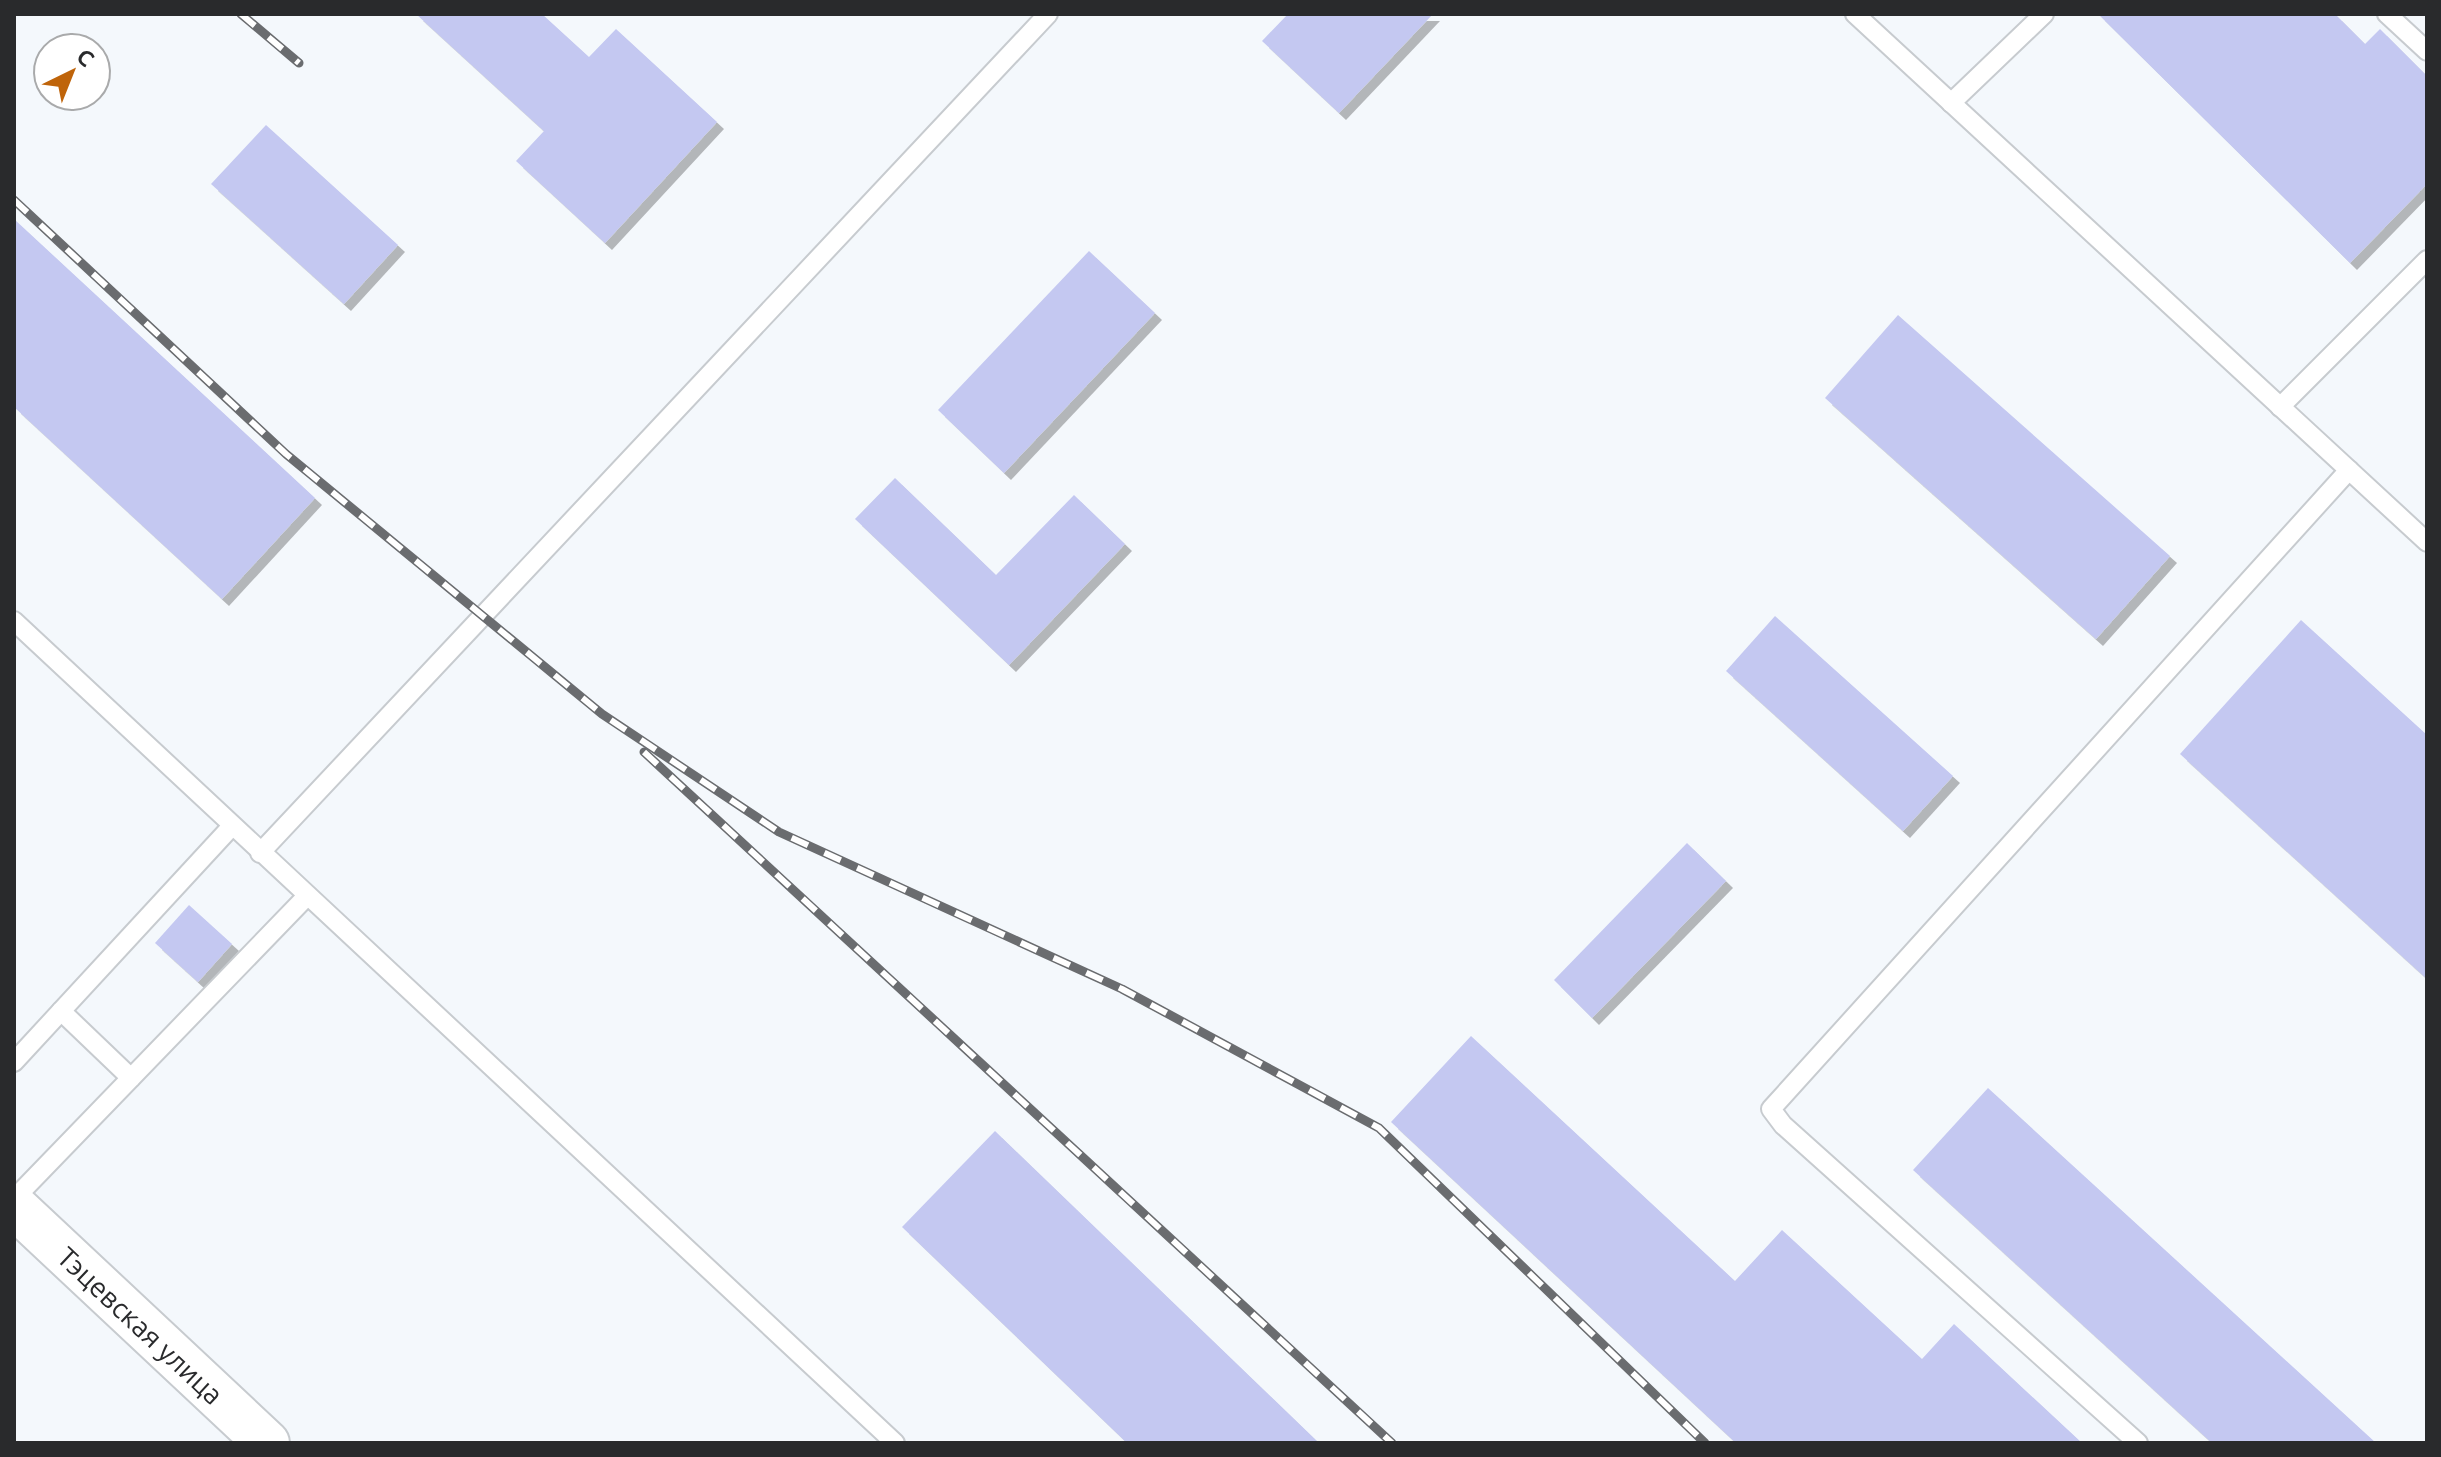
<svg xmlns="http://www.w3.org/2000/svg" width="2441" height="1457" font-family="Ubuntu,sans-serif">
	<style>
		.building { fill: #c4c8f1; filter: url(#shadow) }
		.lines { fill: none; stroke-linecap: round; stroke-linejoin: round }
		.service-casing { stroke: #c7cbcf; stroke-width: 22 }
		.tertiary-casing { stroke: #c7cbcf; stroke-width: 48 }
		.service { stroke: #fff; stroke-width: 18 }
		.tertiary { stroke: #fff; stroke-width: 44 }
		.rail-casing { stroke: #6a6c6f; stroke-width: 9 }
		.rail { stroke: #fff; stroke-width: 6; stroke-dasharray: 18; stroke-linecap: butt }
		.labels { text-anchor: middle; dominant-baseline: central; stroke-width: 6; stroke-linejoin: round; paint-order: stroke }
		.street-label { font-size: 28px; fill: #292a2c; stroke: #fff }
	</style>
	<defs>
		<filter id="shadow"><feDropShadow dx="7" dy="7" stdDeviation="0" flood-color="#0004"/></filter>
	</defs>
	<rect width="100%" height="100%" fill="#f4f8fc"/>
	<!-- building -->
	<g class="building">
		<polygon points="416,14 542,14 589,57 616,29 717,122 605,243 516,161 544,131"/>
		<polygon points="1288,14 1433,14 1339,113 1262,41"/>
		<polygon points="2098,14 2335,14 2365,44 2380,29 2427,76 2427,184 2350,263"/>
		<polygon points="266,125 398,245 344,304 211,184"/>
		<polygon points="14,219 315,498 222,599 14,407"/>
		<polygon points="1089,251 1155,313 1004,473 938,410"/>
		<polygon points="1898,315 2170,556 2096,639 1825,398"/>
		<polygon points="895,478 996,575 1074,495 1125,544 1009,665 855,519"/>
		<polygon points="1775,616 1953,776 1903,831 1726,671"/>
		<polygon points="2301,620 2427,735 2427,979 2180,754"/>
		<polygon points="1687,843 1726,881 1592,1018 1554,980"/>
		<polygon points="189,905 232,944 198,982 155,943"/>
		<polygon points="1471,1036 1735,1281 1782,1230 1922,1359 1954,1324 2082,1443 1736,1443 1391,1122"/>
		<polygon points="1988,1088 2376,1443 2212,1443 1913,1170"/>
		<polygon points="995,1131 1319,1443 1127,1443 902,1227"/>
	</g>
	<g class="lines">
		<!-- service casing -->
		<g class="service-casing">
			<g id="service">
				<polyline points="1855,14 2427,542"/>
				<polyline points="2387,14 2427,51"/>
				<polyline points="1951,103 2044,14"/>
				<polyline points="2280,407 2427,260"/>
				<polyline points="14,621 895,1443"/>
				<polyline points="260,853 1048,14"/>
				<polyline points="61,1011 131,1078"/>
				<polyline points="14,1062 232,826"/>
				<polyline points="14,1199 307,896"/>
				<polyline points="2138,1443 1783,1125 1771,1109 2349,470"/>
			</g>
		</g>
		<!-- tertiary casing -->
		<g class="tertiary-casing">
			<g id="tertiary">
				<path id="s1" d="M14,1206L267,1443"/>
			</g>
		</g>
		<!-- service -->
		<use href="#service" class="service"/>
		<!-- tertiary -->
		<use href="#tertiary" class="tertiary"/>
		<!-- rail casing -->
		<g class="rail-casing">
			<g id="rail">
				<polyline points="241,14 299,63"/>
				<polyline points="14,200 286,454 602,714 779,832 1122,989 1379,1128 1705,1443"/>
				<polyline points="644,752 1392,1443"/>
			</g>
		</g>
		<!-- rail -->
		<use href="#rail" class="rail"/>
	</g>
	<g class="labels">
		<!-- street labels -->
		<g class="street-label">
			<text stroke="none"><textPath href="#s1" startOffset="174">Тэцевская улица</textPath></text>
		</g>
	</g>
	<!-- border -->
	<rect width="2441" height="1457" fill="none" stroke="#292a2c" stroke-width="32"/>
	<!-- north arrow -->
	<g transform="translate(72 72) rotate(43)"><circle r="38" fill="#ffffff" stroke="#a9aaab" stroke-width="2"/>
	<path d="M0-6L14 30L0 20L-14 30Z" fill="#bf640a"/>
	<text y="-12" font-size="22" font-weight="bold" text-anchor="middle" fill="#292a2c">С</text>
	</g>
</svg>
